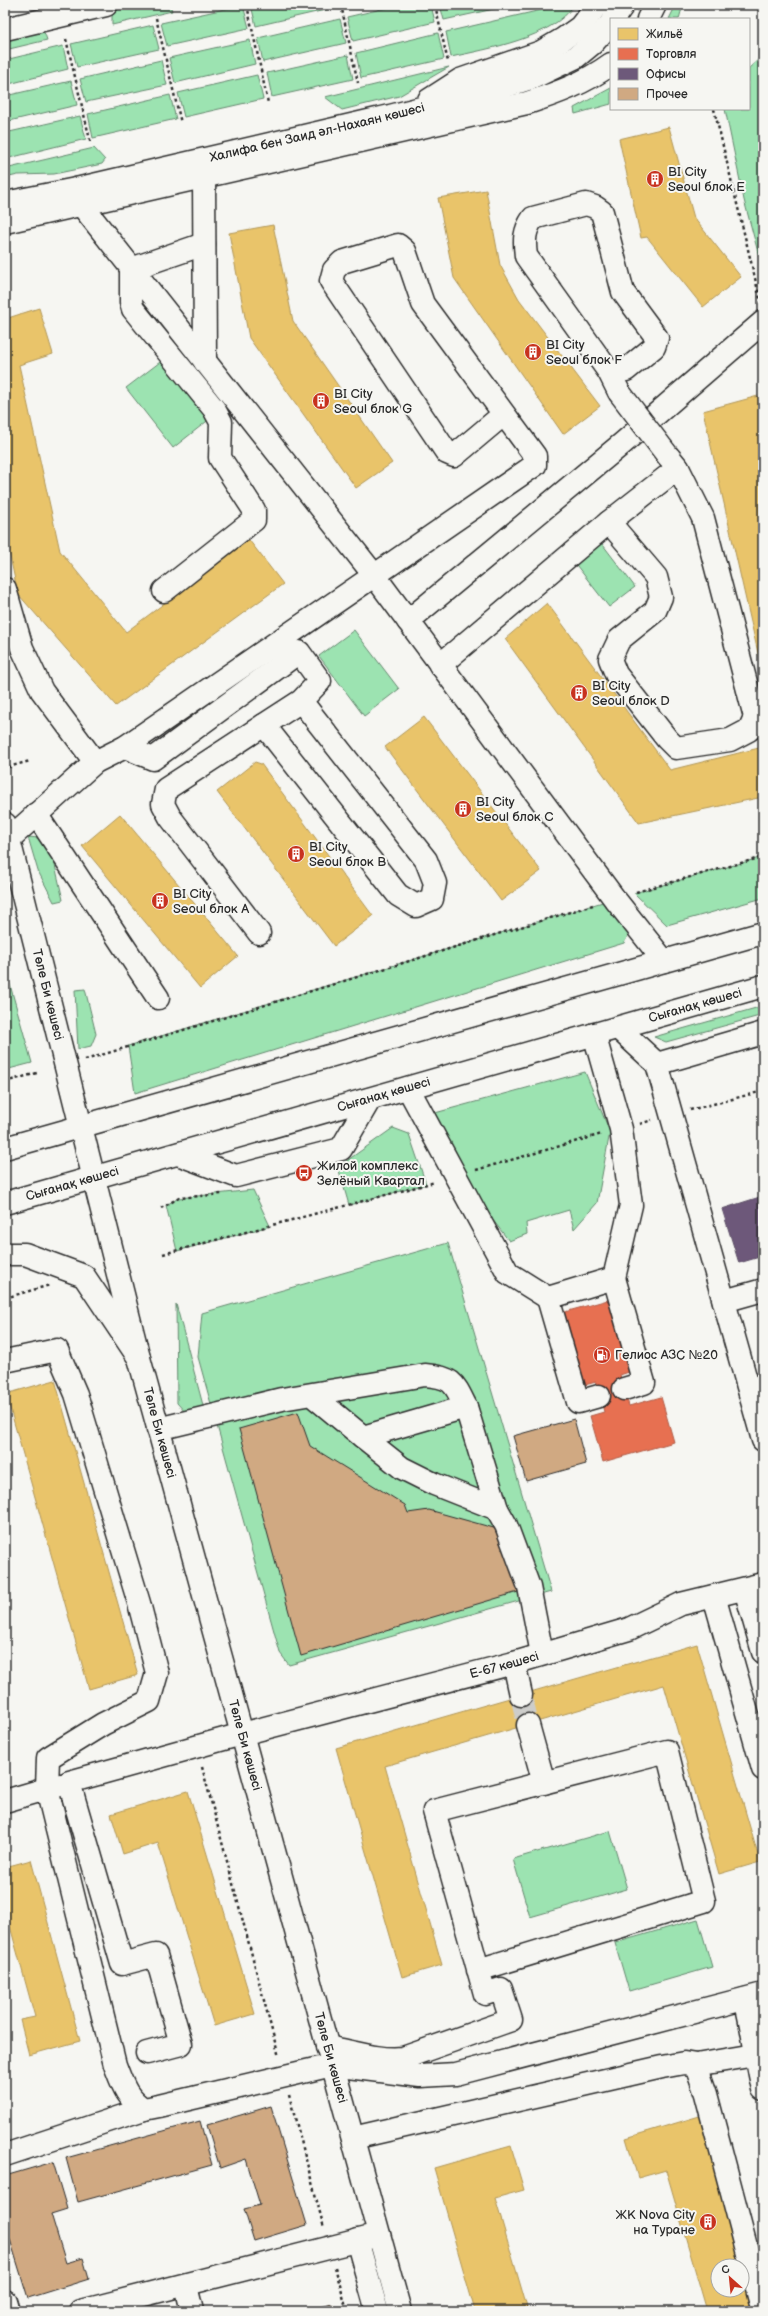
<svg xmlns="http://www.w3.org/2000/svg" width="768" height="2316" font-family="'Balsamiq Sans',sans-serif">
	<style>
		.green { fill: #9ce3b1; stroke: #64876e }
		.homes { fill: #e9c46a; stroke: #b09657; fill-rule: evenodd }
		.shops { fill: #e76f51; stroke: #af5b46 }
		.offices { fill: #6d597a; stroke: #594b62 }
		.building { fill: #d0a982; stroke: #2b2b2b }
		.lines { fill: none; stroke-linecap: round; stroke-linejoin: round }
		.minor-tunnel { stroke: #cdcdca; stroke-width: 22; stroke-dasharray: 22 11; stroke-linecap: butt }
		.minor-casing { stroke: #2b2b2b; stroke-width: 25 }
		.major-casing { stroke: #2b2b2b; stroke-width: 25 }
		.path { stroke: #2b2b2b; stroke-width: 2.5; stroke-dasharray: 3 3; stroke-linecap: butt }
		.minor { stroke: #f6f6f2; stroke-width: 22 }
		.major { stroke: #f6f6f2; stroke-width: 22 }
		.minor-bridge-casing { stroke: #2b2b2b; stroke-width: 25; stroke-linecap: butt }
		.minor-bridge { stroke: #f6f6f2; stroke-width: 22 }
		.labels { text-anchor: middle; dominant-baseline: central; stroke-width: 4; stroke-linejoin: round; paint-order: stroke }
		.street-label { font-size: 13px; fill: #2b2b2b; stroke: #f6f6f2 }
		.poi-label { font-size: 13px; fill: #2b2b2b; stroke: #f6f6f2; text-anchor: start }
	</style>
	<rect width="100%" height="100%" fill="#f6f6f2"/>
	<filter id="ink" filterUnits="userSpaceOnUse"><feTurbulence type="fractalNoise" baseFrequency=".025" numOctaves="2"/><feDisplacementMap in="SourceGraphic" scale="8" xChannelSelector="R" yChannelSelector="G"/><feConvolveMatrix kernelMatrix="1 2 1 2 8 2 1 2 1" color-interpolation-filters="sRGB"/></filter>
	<g filter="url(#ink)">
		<!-- green -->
		<g class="green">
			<polygon points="131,5 170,5 172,11 112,25 112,16 120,8"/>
			<polygon points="243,5 249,28 167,46 161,23"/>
			<polygon points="251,5 337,5 338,7 256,26"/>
			<polygon points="399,5 431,5 435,22 353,41 347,17"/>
			<polygon points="440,5 512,5 444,20"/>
			<path d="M563,5H574C553,38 487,49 451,57L446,32Z"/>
			<polygon points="676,5 682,8 679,19 669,19"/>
			<polygon points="340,19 346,43 263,62 258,38"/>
			<polygon points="153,25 159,49 77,67 71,44"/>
			<polygon points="40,29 45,34 47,40 5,50 5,37"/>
			<polygon points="438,33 444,59 361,78 356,53"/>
			<polygon points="763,38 763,271 744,200 725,109 749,109 749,68 758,60"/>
			<polygon points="250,40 255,64 175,83 169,58"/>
			<polygon points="63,46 68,69 5,85 5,60"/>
			<polygon points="348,55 353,79 272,97 267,73"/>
			<polygon points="161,60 167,85 86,102 80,79"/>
			<polygon points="449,67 399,96 342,110 325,97"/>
			<polygon points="257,75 263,99 184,117 178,93"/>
			<polygon points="71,81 77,105 5,122 5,96"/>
			<polygon points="611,88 611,104 575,114 574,108"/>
			<polygon points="170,95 176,119 93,138 88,114"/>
			<polygon points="80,116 86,139 5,159 5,133"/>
			<polygon points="94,148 105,160 102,164 54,174 18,175 5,178 5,169"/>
			<polygon points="164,359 211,418 173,448 126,388"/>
			<polygon points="600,541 635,587 609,607 573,561"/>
			<polygon points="354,630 399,689 364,716 319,656"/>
			<polygon points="28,837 49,839 63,900 54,902 38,871"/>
			<polygon points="763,857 763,898 667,925 634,893"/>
			<polygon points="606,901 629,934 624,943 135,1093 128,1046"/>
			<polygon points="5,967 32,1063 5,1070"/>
			<polygon points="85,989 96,1034 91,1046 78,1049 75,990"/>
			<polygon points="763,1006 763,1015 666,1042 654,1037"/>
			<polygon points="585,1072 610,1132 597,1203 574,1229 569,1210 526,1223 527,1234 509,1241 479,1202 463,1174 435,1113"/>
			<polygon points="393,1128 409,1134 426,1184 349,1205 338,1167"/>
			<polygon points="253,1190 270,1226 177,1251 166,1205 179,1198"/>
			<polygon points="448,1243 551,1592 289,1665 280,1653 198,1357 202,1313"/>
			<polygon points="176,1304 204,1409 186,1413 177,1403"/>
			<polygon points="610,1831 627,1889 530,1917 513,1859"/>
			<polygon points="698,1919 712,1967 629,1991 615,1943"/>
		</g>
		<!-- homes -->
		<g class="homes">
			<polygon points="669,127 694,218 741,277 703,307 647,237 641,238 619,139"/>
			<polygon points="486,190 500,265 519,299 600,406 563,434 454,278 438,198"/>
			<polygon points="273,225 293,321 392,463 356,488 249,338 229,233"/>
			<polygon points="39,308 53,354 19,365 60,551 126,632 249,540 283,584 116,706 18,594 5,533 5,319"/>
			<polygon points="758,396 763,418 763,675 703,411"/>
			<polygon points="547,603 670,770 763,747 763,797 639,823 505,639"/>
			<polygon points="424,717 541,871 501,901 385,747"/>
			<polygon points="255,762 261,764 373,916 334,946 217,792"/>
			<polygon points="120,814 238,956 200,988 82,846"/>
			<polygon points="55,1380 138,1675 89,1689 6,1394"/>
			<polygon points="697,1644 760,1862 719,1874 664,1685 385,1766 442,1965 402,1977 336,1748"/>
			<polygon points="188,1791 255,2014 214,2026 158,1843 123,1854 111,1814"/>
			<polygon points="31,1860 80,2041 29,2055 20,2020 35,2017 5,1908 5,1867"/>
			<path d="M703,2115L760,2311H707L666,2170L638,2178L626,2138ZM718,2266H742V2290H718Z"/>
			<polygon points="511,2146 524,2190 495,2198 528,2311 475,2311 434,2168"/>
		</g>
		<!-- shops -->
		<polygon class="shops" points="615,1298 635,1370 620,1375 629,1406 661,1397 674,1442 603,1462 590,1416 604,1412 596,1382 581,1386 561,1313"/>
		<!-- offices -->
		<polygon class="offices" points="763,1196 763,1256 739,1263 722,1209"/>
		<!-- building -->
		<g class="building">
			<polygon points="298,1412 310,1446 405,1505 408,1513 429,1510 501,1530 518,1592 301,1656 239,1429"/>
			<polygon points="574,1419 586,1464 526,1481 513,1436"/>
			<polygon points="271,2106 307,2225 254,2241 244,2209 260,2205 246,2159 220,2168 207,2125"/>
			<polygon points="200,2121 212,2165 78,2202 66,2158"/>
			<polygon points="53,2162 67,2209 51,2214 66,2263 83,2258 89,2279 28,2298 5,2223 5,2176"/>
			<polygon points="332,2304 334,2311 306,2311"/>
		</g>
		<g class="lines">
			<!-- minor-tunnel -->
			<polyline class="minor-tunnel" points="521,1695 528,1725"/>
			<!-- minor casing -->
			<g class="minor-casing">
				<g id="minor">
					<polyline points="613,19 623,5"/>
					<polyline points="648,19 655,5"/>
					<polyline points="5,29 106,5"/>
					<polyline points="429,100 460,80 541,52 563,39 580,27 597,5"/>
					<polyline points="204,175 205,362"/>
					<polyline points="76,189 80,203 374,575 614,898 664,961"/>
					<path id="s1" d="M5,203L76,189L390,116L506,86L534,77L576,57L593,43L611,23"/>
					<path d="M5,222L527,103C558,93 585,83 611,64"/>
					<polyline points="131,269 131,302 133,309 214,409 221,422 220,458 254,510 254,520 164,591"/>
					<polyline points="131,269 204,244"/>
					<path d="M609,372L626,370L654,347L657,338L623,292L602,212L595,207L586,204L533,218C524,231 524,240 526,256L609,372L619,392"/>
					<polyline points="609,522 656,577 661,597 655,611 619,640 610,659 616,674 667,739 676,748 730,740 749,730 755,717 703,518 678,468"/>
					<polyline points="5,589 22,648 42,691 95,762"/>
					<polyline points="408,621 623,443 763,322"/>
					<polyline points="440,665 609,522 678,468 669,457"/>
					<polyline points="125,747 153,759 299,652 320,681 301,701 264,725 398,895 416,906 432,899 435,883 426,860 301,701"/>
					<polyline points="36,814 158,998"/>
					<path id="s2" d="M5,824L139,1358L400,2311"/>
					<polyline points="9,839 95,762 125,747 535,465 535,456 423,304 405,251 398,245 342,262 334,270 331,281 447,453 454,456 504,414"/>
					<polyline points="259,933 170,817 163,804 166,789 264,725"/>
					<polyline points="618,1028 657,1064 763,1033"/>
					<polyline points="657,1064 763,1440"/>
					<polyline points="408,1088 508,1273 548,1298 614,1278 631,1205 621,1129 594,1034"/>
					<polyline points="178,1154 236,1176 341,1149 370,1099"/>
					<polyline points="614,1278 644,1383 624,1389"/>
					<polyline points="548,1298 578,1402 599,1396"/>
					<polyline points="724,1301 763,1290"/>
					<path d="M5,1361L57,1350L76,1394L139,1603L157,1673L149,1701L103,1724L48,1758L47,1789L115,2065C122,2083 126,2098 144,2109L159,2106L332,2065L420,2076L456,2074L763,1994"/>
					<polyline points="466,1407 497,1509"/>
					<path d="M158,1429L282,1399L425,1375C453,1377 454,1383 466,1407L363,1437L312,1395"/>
					<polyline points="363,1437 402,1468 434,1484 497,1509 506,1525 529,1587 542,1654"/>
					<polyline points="745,1589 763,1652"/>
					<polyline points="714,1596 763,1769"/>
					<polyline points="514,1663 521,1695"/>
					<polyline points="528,1725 544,1783"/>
					<polyline points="5,1801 60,1785"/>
					<path d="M745,1999C753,2029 756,2059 763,2089"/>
					<path d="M327,2047C352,2051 379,2061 403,2058L511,2020L501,1989L485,1994L434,1811L667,1751L704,1901L478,1970"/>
					<path id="s3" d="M147,2053L181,2044L156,1955L122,1964L69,1782L242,1734L514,1663L629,1629L681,1604L763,1584"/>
					<polyline points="696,2065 755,2055"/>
					<polyline points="353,2138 662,2067 684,2063 696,2065 706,2094 763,2311"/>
					<polyline points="5,2155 144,2109"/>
					<polyline points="357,2240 377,2311"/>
					<polyline points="186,2286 192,2311"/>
					<polyline points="5,2301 8,2311"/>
					<polyline points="81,2311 379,2235"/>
				</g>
			</g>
			<!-- major casing -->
			<g class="major-casing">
				<g id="major">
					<polyline points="5,1148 763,933"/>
					<path id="s4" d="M5,1203L763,986"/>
					<polyline points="5,1254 25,1254 84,1276 139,1358"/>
				</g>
			</g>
			<!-- path -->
			<g class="path">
				<polyline points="247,5 268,103"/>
				<polyline points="341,5 358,83"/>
				<polyline points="435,5 448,62"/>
				<polyline points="156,18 181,123"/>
				<polyline points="66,39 91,144"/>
				<polyline points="714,109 761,303"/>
				<polyline points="8,767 30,761"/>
				<polyline points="636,892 763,857"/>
				<polyline points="85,1060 593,905"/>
				<polyline points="5,1082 37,1073"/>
				<polyline points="690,1110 763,1091"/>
				<polyline points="640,1124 652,1120"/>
				<polyline points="476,1170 602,1134"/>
				<polyline points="161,1208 179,1198 222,1194"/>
				<polyline points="163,1254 435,1182"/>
				<polyline points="5,1298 50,1285"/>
				<polyline points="202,1767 279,2057"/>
				<polyline points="289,2095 324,2228"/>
				<polyline points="335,2267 347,2311"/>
			</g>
			<!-- minor -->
			<use href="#minor" class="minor"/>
			<!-- major -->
			<use href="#major" class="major"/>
			<!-- minor-bridge casing -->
			<g class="minor-bridge-casing">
				<polyline id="minor-bridge" points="619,392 668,456"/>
			</g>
			<!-- minor-bridge -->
			<use href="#minor-bridge" class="minor-bridge"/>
		</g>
	</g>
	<!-- icons -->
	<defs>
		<g id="building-disc" transform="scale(0.9)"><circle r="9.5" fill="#c8321e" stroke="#f6f6f2"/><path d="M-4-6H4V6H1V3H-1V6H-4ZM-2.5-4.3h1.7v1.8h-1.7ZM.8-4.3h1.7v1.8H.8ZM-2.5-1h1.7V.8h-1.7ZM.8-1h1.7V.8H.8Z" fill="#fff"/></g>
		<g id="bus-disc" transform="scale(0.9)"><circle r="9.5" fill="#c8321e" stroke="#f6f6f2"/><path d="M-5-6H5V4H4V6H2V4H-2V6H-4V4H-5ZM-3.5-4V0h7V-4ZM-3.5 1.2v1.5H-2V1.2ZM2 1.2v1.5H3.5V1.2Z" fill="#fff"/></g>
		<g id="fuel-disc" transform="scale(0.9)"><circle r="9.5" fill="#c8321e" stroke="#f6f6f2"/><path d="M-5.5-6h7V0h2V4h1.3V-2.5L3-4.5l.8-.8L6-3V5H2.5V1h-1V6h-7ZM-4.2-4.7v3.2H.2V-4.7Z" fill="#fff"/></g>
	</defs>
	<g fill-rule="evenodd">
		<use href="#building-disc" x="655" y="179"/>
		<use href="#building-disc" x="533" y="352"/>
		<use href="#building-disc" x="321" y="401"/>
		<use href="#building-disc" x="579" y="693"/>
		<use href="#building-disc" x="463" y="809"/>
		<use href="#building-disc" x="296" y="854"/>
		<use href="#building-disc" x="160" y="901"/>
		<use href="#bus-disc" x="304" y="1173"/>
		<use href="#fuel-disc" x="602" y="1355"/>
		<use href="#building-disc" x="708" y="2222"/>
	</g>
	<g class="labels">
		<!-- street labels -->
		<g class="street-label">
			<text stroke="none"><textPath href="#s1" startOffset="320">Халифа бен Заид әл-Нахаян көшесі</textPath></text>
			<text stroke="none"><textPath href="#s2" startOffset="176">Төле Би көшесі</textPath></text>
			<text stroke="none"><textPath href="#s4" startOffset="718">Сығанақ көшесі</textPath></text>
			<text stroke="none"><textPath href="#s4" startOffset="394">Сығанақ көшесі</textPath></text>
			<text stroke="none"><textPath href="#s4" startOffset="70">Сығанақ көшесі</textPath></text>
			<text stroke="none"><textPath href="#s2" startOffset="628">Төле Би көшесі</textPath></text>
			<text stroke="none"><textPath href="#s3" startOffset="803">Е-67 көшесі</textPath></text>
			<text stroke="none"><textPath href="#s2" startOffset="952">Төле Би көшесі</textPath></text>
			<text stroke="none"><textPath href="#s2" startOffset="1276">Төле Би көшесі</textPath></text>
		</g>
		<!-- poi labels -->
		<g class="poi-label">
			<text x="668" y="172">BI City<tspan x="668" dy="15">Seoul блок E</tspan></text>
			<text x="546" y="345">BI City<tspan x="546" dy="15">Seoul блок F</tspan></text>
			<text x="334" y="394">BI City<tspan x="334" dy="15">Seoul блок G</tspan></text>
			<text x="592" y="686">BI City<tspan x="592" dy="15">Seoul блок D</tspan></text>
			<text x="476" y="802">BI City<tspan x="476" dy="15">Seoul блок C</tspan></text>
			<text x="309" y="847">BI City<tspan x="309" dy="15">Seoul блок B</tspan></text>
			<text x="173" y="894">BI City<tspan x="173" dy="15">Seoul блок A</tspan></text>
			<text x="317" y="1166">Жилой комплекс<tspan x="317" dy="15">Зелёный Квартал</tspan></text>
			<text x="615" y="1355">Гелиос АЗС №20</text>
			<text x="695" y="2215" text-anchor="end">ЖК Nova City<tspan x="695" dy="15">на Туране</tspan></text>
		</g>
	</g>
	<!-- margin -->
	<rect width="768" height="2316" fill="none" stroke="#f6f6f2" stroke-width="20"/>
	<rect x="10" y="10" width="748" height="2296" fill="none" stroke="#2b2b2b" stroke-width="1.5" filter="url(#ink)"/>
	<!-- legend -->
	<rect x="610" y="18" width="140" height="92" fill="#f6f6f2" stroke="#a5a5a2"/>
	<rect x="618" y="28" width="20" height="12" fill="#e9c46a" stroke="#a5a5a2"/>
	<text x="646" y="38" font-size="12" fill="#2b2b2b">Жильё</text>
	<rect x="618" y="48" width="20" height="12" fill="#e76f51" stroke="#a5a5a2"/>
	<text x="646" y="58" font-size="12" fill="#2b2b2b">Торговля</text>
	<rect x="618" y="68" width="20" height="12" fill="#6d597a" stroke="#a5a5a2"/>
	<text x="646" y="78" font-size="12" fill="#2b2b2b">Офисы</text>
	<rect x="618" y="88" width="20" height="12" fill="#d0a982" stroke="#a5a5a2"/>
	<text x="646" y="98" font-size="12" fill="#2b2b2b">Прочее</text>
	<!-- north arrow -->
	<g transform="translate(730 2278) rotate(333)"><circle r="19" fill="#f6f6f2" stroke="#a5a5a2"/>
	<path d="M0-3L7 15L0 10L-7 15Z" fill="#c8321e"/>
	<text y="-6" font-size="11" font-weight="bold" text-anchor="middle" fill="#2b2b2b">С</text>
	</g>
</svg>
